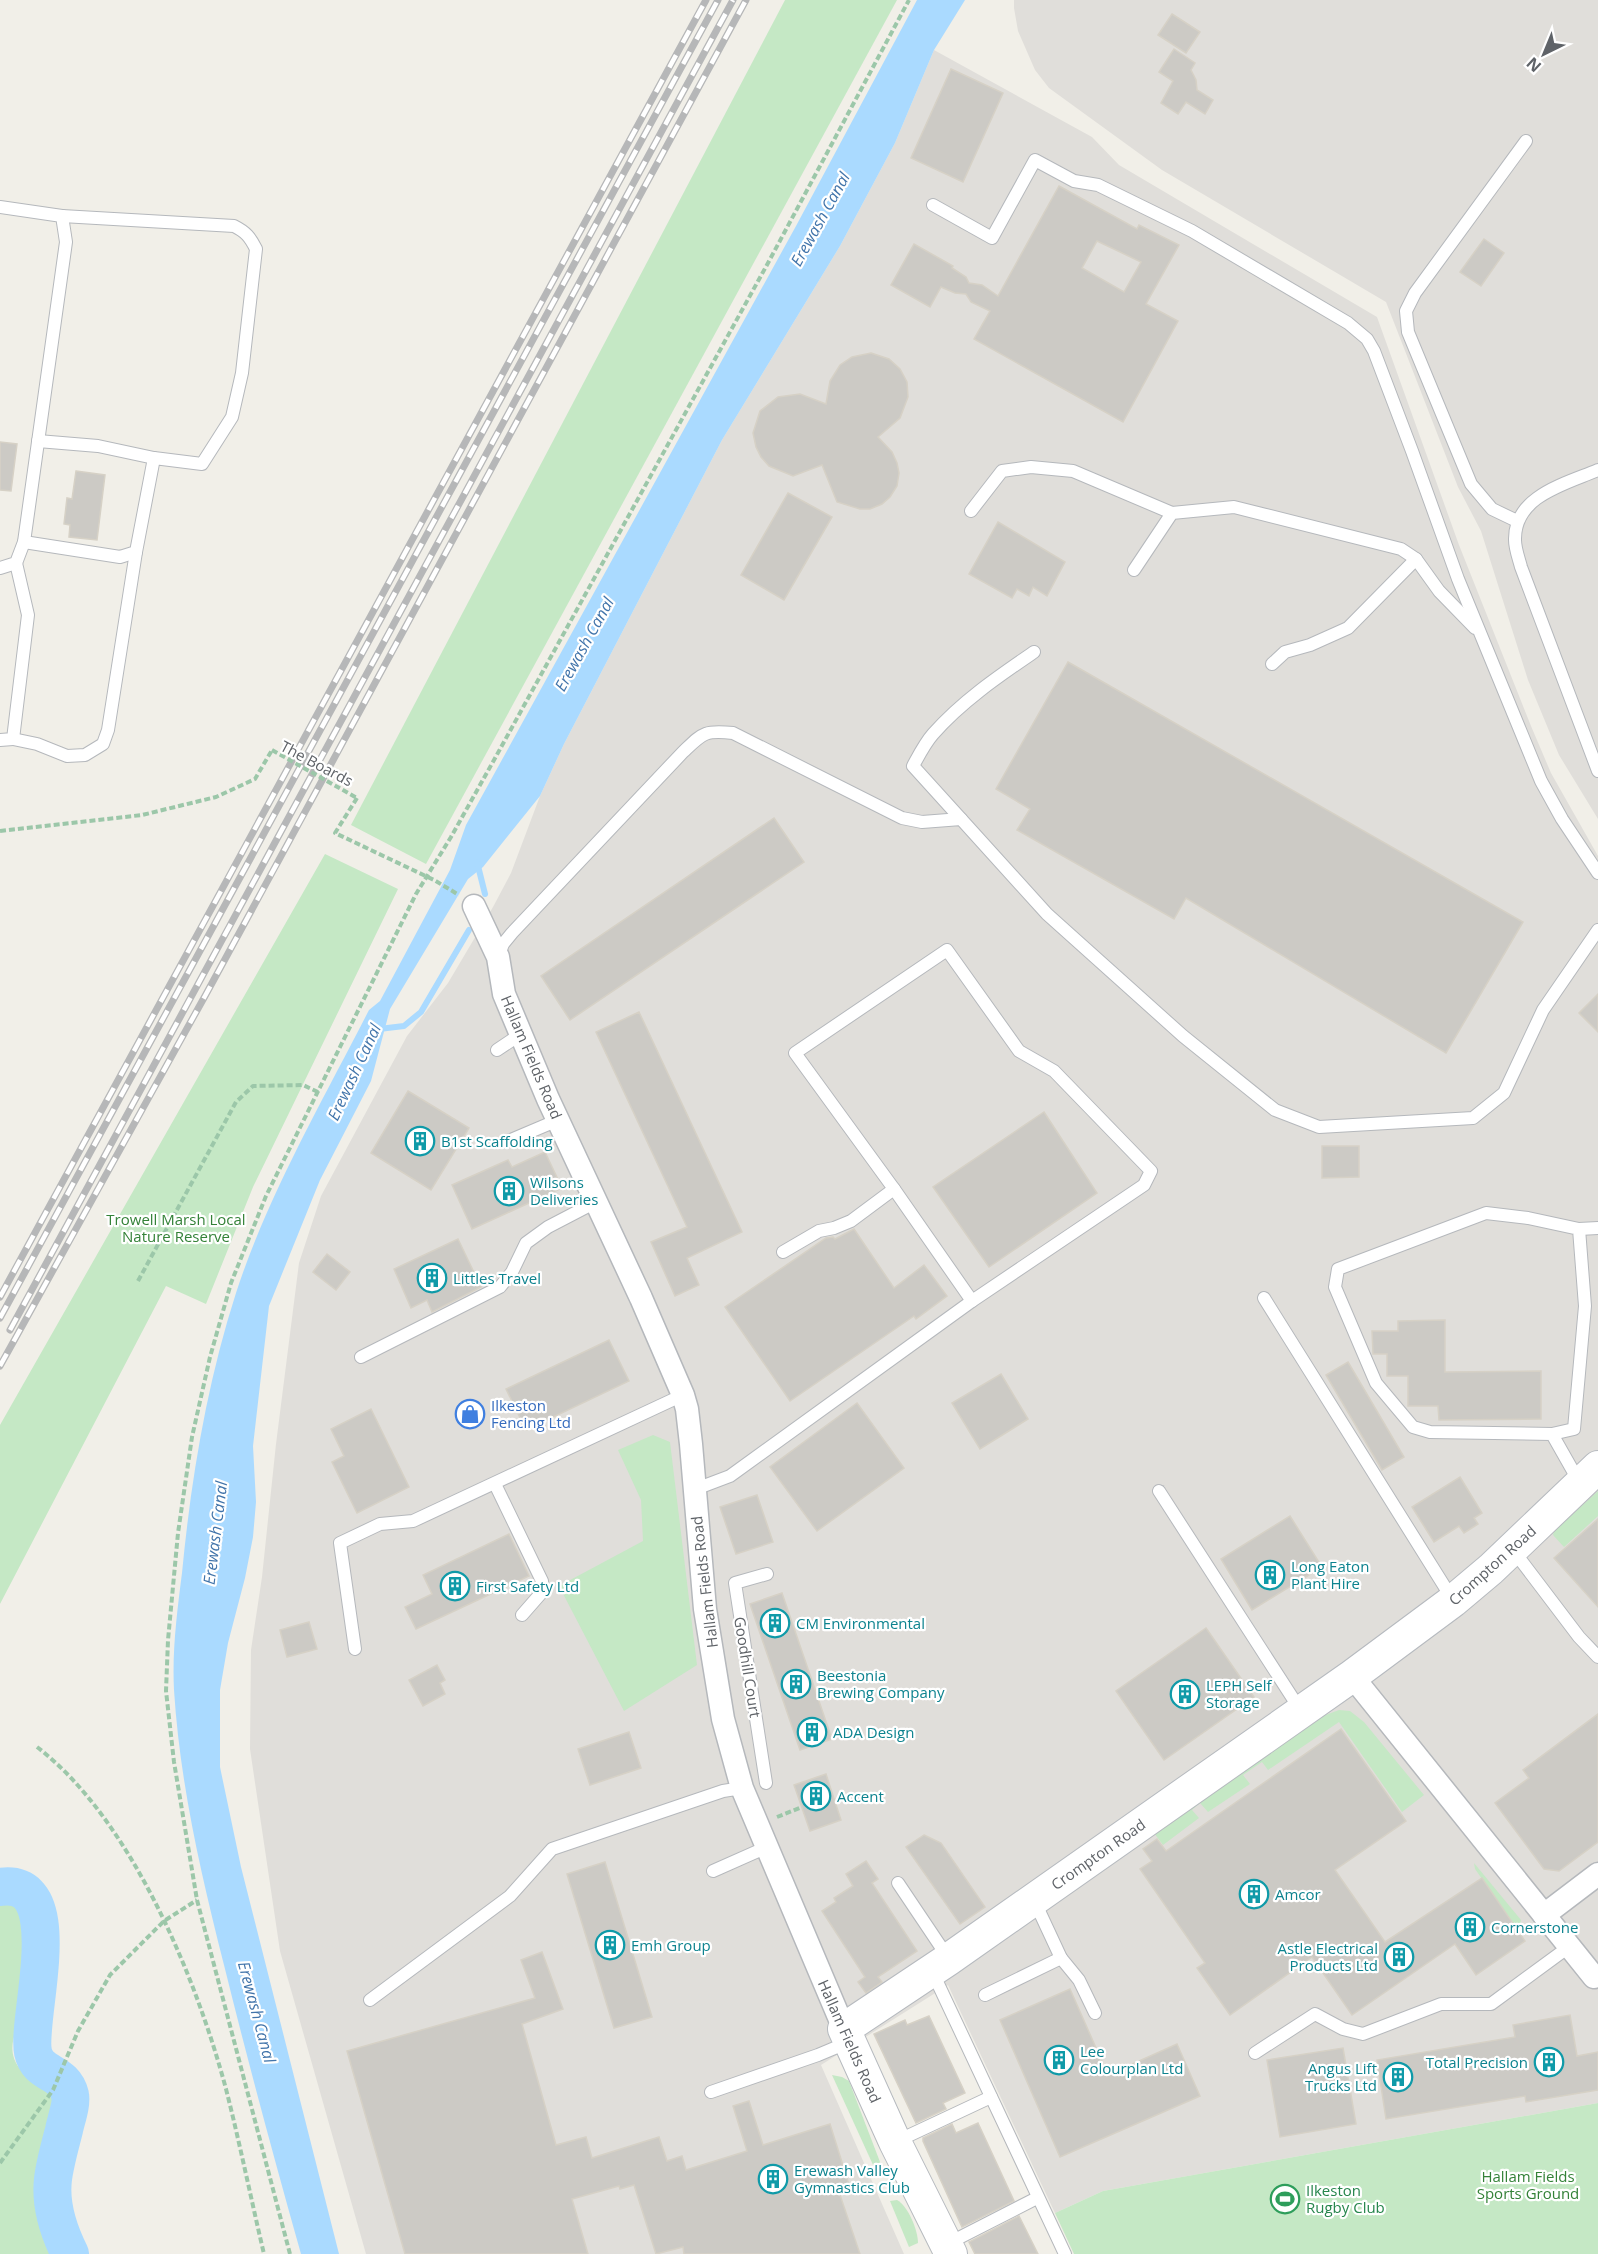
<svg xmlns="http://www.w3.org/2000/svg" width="1598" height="2254" font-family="'Open Sans',sans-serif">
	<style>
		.industrial { fill: #e0deda }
		.green { fill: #c5e8c5 }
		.water { fill: #aadaff }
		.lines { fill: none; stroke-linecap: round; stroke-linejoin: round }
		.stream { stroke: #aadaff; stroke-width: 6 }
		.river { stroke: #aadaff; stroke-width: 38 }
		.building { fill: #cccac5; stroke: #d6d1c6; stroke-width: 1.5; fill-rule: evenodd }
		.lane-casing { stroke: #b5b8bc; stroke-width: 14 }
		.street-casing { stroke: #b5b8bc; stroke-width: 25 }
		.secondary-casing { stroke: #b6babf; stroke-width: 34 }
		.path { stroke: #9cc7a9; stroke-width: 4; stroke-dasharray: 6 3; stroke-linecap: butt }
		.lane { stroke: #fff; stroke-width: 12 }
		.street { stroke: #fff; stroke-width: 22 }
		.secondary { stroke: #fff; stroke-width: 32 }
		.rail-casing { stroke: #b6b7b8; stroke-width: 7 }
		.rail { stroke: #fff; stroke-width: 4.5; stroke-dasharray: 14; stroke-linecap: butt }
		.path-bridge { stroke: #9cc7a9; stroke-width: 4; stroke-dasharray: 6 3; stroke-linecap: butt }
		.labels { text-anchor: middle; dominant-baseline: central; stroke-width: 4.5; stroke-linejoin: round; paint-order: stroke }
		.street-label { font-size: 15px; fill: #5f6368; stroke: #fff }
		.culture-label { font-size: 15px; fill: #0d838f; stroke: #fff; text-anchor: start }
		.park-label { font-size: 15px; fill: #348238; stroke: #fff }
		.shop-label { font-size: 15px; fill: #366cbe; stroke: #fff; text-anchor: start }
		.leisure-label { font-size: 15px; fill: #27864d; stroke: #fff; text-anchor: start }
		.water-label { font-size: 16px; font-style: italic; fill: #4174aa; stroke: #fff }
	</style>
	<rect width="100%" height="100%" fill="#f1efe8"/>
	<!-- industrial -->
	<g class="industrial">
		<polygon points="1014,0 1598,0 1598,819 1559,755 1528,680 1481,531 1458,487 1386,302 1162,170 1049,88 1035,70 1018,31 1014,8"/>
		<polygon points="934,50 1092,137 1119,165 1377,317 1459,545 1531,726 1551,773 1598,856 1598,2103 1103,2191 1055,2213 948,1985 821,2065 904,2254 366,2254 280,1951 250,1749 251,1650 262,1577 276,1444 299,1263 321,1196 407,1036 448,983 493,907 511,873 540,796 564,744 722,440 840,246 895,143"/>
	</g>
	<!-- green -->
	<g class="green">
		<polygon points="785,0 897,0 426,864 351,825"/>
		<polygon points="325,854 398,889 253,1187 206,1304 166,1286 0,1604 0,1425"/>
		<polygon points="653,1435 670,1442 697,1665 624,1711 559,1586 643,1541 641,1500 618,1450"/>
		<polygon points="1598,1491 1598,1516 1564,1547 1553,1535 1554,1531"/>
		<polygon points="1339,1710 1350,1711 1364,1722 1424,1795 1402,1812 1339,1722 1268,1770 1262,1762 1243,1775 1250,1784 1208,1812 1200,1803 1192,1810 1199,1818 1163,1845 1154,1833 1323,1716"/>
		<polygon points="1474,1863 1521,1920 1519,1931 1475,1869"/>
		<path d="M0,1892C12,1893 25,1897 29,1910C30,1916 28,1923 28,1929C29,1951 37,1976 30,1998C25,2018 4,2040 16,2063C24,2078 46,2086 60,2095C64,2123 45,2149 42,2177C40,2199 49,2235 59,2254H0Z"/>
		<polygon points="832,2075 842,2077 849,2081 885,2175 879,2178"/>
		<polygon points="1598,2103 1598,2254 1074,2254 1055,2213 1103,2191"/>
		<path d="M897,2200C908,2206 918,2230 918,2243L909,2247L890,2201Z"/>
	</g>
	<!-- water -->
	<path class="water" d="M917,0H965L934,50L895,143L840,246L722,440L564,744L540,796L483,867L468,879L390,1009L371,1081L320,1180L269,1306L253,1446L256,1502L253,1537L245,1578L228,1643L220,1690V1767L241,1867L339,2254H301C274,2158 248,2062 224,1965C201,1874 180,1784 174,1690C172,1651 177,1612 182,1573C191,1479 207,1383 236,1293C267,1197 323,1100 369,1010L380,1001L450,870L466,825L796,226Z"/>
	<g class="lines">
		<!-- stream -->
		<g class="stream">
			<polyline points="477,862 485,894"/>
			<polyline points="379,1029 404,1026 421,1012 469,930"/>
		</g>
		<!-- river -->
		<path class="river" d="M0,1887C71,1876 26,2018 33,2052C38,2076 64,2070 70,2095C72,2104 66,2120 64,2130C60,2146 55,2163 53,2179C50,2204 59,2232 70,2254"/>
	</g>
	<!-- building -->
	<g class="building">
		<polygon points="1172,14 1200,32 1186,53 1158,35"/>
		<polygon points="1174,49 1195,63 1191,70 1196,80 1197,90 1213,100 1205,114 1186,102 1178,114 1161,103 1173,81 1159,72"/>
		<polygon points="951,69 1003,93 963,182 911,158"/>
		<path d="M1059,186L1137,229L1139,225L1179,245L1146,304L1178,321L1123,422L974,339L990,311L971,302L966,294L955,293L941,287L930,307L891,285L914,244L953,266L952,268L966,277L969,283L982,285L998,296ZM1097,241L1141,262L1124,292L1082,268Z"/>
		<polygon points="1484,239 1504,253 1481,286 1460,272"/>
		<polygon points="871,353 889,359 900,369 907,382 908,397 900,418 878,437 892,452 897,463 899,473 897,486 890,497 882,504 870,509 860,509 837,502 822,465 793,476 769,466 761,457 756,447 753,433 760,411 778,397 800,394 826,404 830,381 840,365 852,357"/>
		<polygon points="0,442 17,444 11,491 0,490"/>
		<polygon points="76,471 105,475 97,540 69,537 70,525 64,524 67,498 72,499"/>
		<polygon points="788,493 832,517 784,600 741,575"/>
		<polygon points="998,522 1065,562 1047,596 1033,587 1029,596 1017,589 1012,598 969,574"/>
		<polygon points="1068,662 1523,922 1446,1053 1186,898 1174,919 1017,830 1030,809 996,789"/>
		<polygon points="774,818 804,862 570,1020 541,976"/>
		<polygon points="1598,994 1598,1032 1579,1013"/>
		<polygon points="639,1012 742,1232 687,1258 699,1285 675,1296 651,1242 687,1227 596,1032"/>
		<polygon points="408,1091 469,1128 431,1190 371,1153"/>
		<polygon points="1044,1112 1097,1193 989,1267 933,1187"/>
		<polygon points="1322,1146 1359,1146 1359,1177 1322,1178"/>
		<polygon points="545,1152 562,1188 472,1229 452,1185 508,1160 512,1167"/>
		<polygon points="854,1229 894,1288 924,1265 947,1296 916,1319 914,1316 790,1401 725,1307 826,1238 833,1237 835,1239"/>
		<polygon points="458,1239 481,1287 432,1312 427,1300 411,1308 394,1269"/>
		<polygon points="327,1254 350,1272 336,1290 313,1272"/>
		<polygon points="1445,1320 1445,1372 1541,1371 1541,1419 1439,1420 1438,1406 1408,1406 1408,1376 1387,1376 1387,1354 1373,1354 1372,1331 1398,1331 1398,1321"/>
		<polygon points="609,1340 629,1381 526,1430 506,1389"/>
		<polygon points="1348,1362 1404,1457 1382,1470 1326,1375"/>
		<polygon points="1001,1374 1028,1419 980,1449 952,1403"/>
		<polygon points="857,1403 904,1468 817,1531 770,1467"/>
		<polygon points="371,1409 409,1487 357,1513 332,1462 344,1456 331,1429"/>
		<polygon points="1460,1477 1482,1513 1474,1518 1478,1524 1464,1533 1459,1526 1434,1542 1412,1507"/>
		<polygon points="757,1495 773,1542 736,1554 720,1507"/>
		<polygon points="1290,1516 1322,1567 1252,1610 1221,1559"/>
		<polygon points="1598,1519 1598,1607 1554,1558"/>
		<polygon points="509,1534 529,1576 416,1629 405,1607 432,1594 423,1575"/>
		<polygon points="782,1593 832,1739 800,1750 750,1604"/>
		<polygon points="309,1622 317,1649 287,1657 280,1630"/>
		<polygon points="1206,1628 1254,1697 1164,1760 1116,1691"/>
		<polygon points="437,1665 445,1680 440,1683 445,1694 423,1706 409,1680"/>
		<polygon points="1598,1714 1598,1842 1559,1871 1544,1869 1495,1803 1529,1778 1523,1770"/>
		<polygon points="1341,1729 1406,1821 1335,1870 1385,1942 1482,1878 1525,1941 1476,1975 1455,1944 1352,2015 1312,1957 1230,2015 1197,1968 1205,1963 1140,1869 1152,1861 1143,1849 1157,1839 1166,1851"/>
		<polygon points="629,1732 641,1768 590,1785 578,1749"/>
		<polygon points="826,1774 841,1820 810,1831 794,1785"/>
		<polygon points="924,1835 941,1843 985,1907 960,1924 906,1847"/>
		<polygon points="866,1861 878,1879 872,1883 917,1951 878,1977 882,1982 866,1993 858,1982 865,1977 822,1911 836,1902 834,1898 853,1886 846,1874"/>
		<polygon points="605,1862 652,2017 614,2028 567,1874"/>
		<polygon points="542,1952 563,2009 522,2024 556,2145 586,2137 592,2158 659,2137 667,2161 682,2156 686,2170 747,2151 733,2106 749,2101 763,2145 830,2124 851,2191 840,2195 860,2254 684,2254 683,2247 656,2254 634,2185 620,2189 619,2186 572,2199 588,2254 405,2254 347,2051 535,1998 521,1960"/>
		<polygon points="1070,1989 1108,2075 1177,2044 1200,2096 1060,2157 1000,2020"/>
		<polygon points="1570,2015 1577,2056 1598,2052 1598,2090 1526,2102 1525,2096 1386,2119 1377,2060 1515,2037 1513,2025"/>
		<polygon points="929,2016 965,2093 943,2103 946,2109 916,2123 874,2034 905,2020 907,2025"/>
		<polygon points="1343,2048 1356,2124 1280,2137 1267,2060"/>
		<polygon points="978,2123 1014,2201 962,2227 923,2141 923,2138 952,2124 956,2133"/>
		<polygon points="1019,2216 1038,2254 975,2254 969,2242"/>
	</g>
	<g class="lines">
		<!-- lane casing -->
		<g class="lane-casing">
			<g id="lane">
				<polyline points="933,205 992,238 1035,160 1074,181 1098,185 1192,231 1348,323 1367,339 1374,351 1412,451 1458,579 1541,781 1562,819 1598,873"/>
				<polyline points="0,207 62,216 66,242 24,542 16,563 0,568"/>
				<polyline points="38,441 98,446 154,458"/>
				<path d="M1598,470C1565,484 1514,496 1515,540C1515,549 1519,559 1521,567L1598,771"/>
				<polyline points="971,511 1002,471 1031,467 1073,471 1172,513"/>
				<polyline points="1517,521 1492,509 1471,484 1408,332 1406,311 1415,293 1526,141"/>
				<path d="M24,542L120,557L136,552L154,458L202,464L232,417L242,373L256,249C250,237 246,232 234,226L62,216"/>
				<polyline points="1134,570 1172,513 1234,507 1401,549 1416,559 1439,591 1475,628"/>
				<polyline points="1272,664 1285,652 1310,645 1348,628 1416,559"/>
				<polyline points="13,739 37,744 67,756 85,755 103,744 108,730 136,552"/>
				<polyline points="0,740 13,739 28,615 16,563"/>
				<path d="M961,819L913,766C919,755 925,743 933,734C962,701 999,676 1034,652"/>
				<path d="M498,957L503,944L512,933L683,752C703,733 704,730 733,733L902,818L922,822L961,819L1047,914L1183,1036L1275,1110L1319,1127L1473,1118L1504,1093L1543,1010L1598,930"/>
				<polyline points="497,1050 521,1034"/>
				<polyline points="506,1142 558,1120"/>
				<polyline points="894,1189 972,1301"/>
				<polyline points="1579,1229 1598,1228"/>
				<polyline points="1264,1298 1453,1600"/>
				<polyline points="361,1357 500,1287 512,1272 526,1243 548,1227 596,1202"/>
				<polyline points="1552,1434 1430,1432 1413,1427 1376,1383 1335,1287 1338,1269 1486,1213 1528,1218 1579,1229 1585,1306 1574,1429 1552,1434 1573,1471 1582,1480"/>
				<polyline points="495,1484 542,1581 543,1591 522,1615"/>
				<polyline points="693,1490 730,1476 972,1301 1144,1185 1151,1171 1054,1071 1019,1051 947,950 795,1053 894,1189 851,1221 834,1228 819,1231 783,1252"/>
				<polyline points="1159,1491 1301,1711"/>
				<polyline points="1513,1550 1579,1637 1598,1657"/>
				<polyline points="355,1649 340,1543 380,1524 413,1521 683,1395"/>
				<polyline points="766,1783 735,1583 767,1574"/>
				<polyline points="713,1871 767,1847"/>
				<polyline points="898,1883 949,1959"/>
				<polyline points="1061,1958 1079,1980 1095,2013"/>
				<polyline points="932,1971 1065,2254"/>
				<polyline points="985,1995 1061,1958 1034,1900"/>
				<polyline points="370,2000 510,1896 552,1849 723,1791 742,1788"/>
				<polyline points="1255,2053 1315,2014 1343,2029 1363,2034 1441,2004 1491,2004 1570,1946"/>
				<polyline points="711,2092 818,2055 849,2042"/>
				<polyline points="895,2142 991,2097"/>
				<polyline points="947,2244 1037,2198"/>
			</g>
		</g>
		<!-- street casing -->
		<g class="street-casing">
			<g id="street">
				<polyline points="474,906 498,957 504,994 548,1099 641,1298 683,1395 687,1409 691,1444 705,1609 723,1719 742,1788 844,2029"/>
				<polyline points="1352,1676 1594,1977"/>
				<polyline points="1544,1915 1598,1874"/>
			</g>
		</g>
		<!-- secondary casing -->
		<g class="secondary-casing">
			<polyline id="secondary" points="951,2254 895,2142 844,2029 949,1959 1352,1676 1453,1601 1491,1569 1598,1467"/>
		</g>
		<!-- path -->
		<g class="path">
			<polyline points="357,798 335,833 434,880 459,895"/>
			<polyline points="0,831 142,815 216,797 255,779 272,750"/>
			<polyline points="138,1281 236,1102 253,1086 303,1085 318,1092"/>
			<path d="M37,1747C131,1819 196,1977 226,2089C240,2144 251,2199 264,2254"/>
			<polyline points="777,1817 802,1807"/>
			<polyline points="0,2163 53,2090 78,2031 110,1975 164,1921 197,1900"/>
			<polyline points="290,2254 197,1900 174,1762 166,1691 168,1640 178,1533 192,1437 210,1357 231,1283 266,1196 416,894 451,837 494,760 768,263 909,0"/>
		</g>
		<!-- lane -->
		<use href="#lane" class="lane"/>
		<!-- street -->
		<use href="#street" class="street"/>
		<!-- secondary -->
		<use href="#secondary" class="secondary"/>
		<!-- rail casing -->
		<g class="rail-casing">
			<g id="rail">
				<polyline points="0,1297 706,0"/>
				<polyline points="0,1318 718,0"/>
				<polyline points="10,1330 733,0"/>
				<polyline points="0,1366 205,996 746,0"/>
			</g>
		</g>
		<!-- rail -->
		<use href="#rail" class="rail"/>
		<!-- path-bridge -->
		<polyline class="path-bridge" points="272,750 357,798"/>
	</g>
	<!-- icons -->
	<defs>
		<g id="building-ring" transform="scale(1.5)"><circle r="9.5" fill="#fff" stroke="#0f9aa8" stroke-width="1.5"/><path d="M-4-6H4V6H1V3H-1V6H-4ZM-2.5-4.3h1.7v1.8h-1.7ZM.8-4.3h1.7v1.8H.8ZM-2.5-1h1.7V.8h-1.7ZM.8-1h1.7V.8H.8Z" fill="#0f9aa8"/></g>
		<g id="shop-ring" transform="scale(1.5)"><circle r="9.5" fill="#fff" stroke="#3f7fe0" stroke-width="1.5"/><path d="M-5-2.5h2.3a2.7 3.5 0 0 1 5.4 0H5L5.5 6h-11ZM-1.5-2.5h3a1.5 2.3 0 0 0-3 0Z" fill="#3f7fe0"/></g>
		<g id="stadium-ring" transform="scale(1.5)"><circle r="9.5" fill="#fff" stroke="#2e9e5b" stroke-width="1.5"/><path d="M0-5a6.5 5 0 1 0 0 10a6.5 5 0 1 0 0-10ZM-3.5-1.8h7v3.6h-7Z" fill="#2e9e5b"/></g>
	</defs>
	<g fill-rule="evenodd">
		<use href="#building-ring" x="420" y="1141"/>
		<use href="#building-ring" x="509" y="1191"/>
		<use href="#building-ring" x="432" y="1278"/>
		<use href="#shop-ring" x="470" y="1414"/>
		<use href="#building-ring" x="1270" y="1575"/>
		<use href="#building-ring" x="455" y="1586"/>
		<use href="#building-ring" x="775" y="1623"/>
		<use href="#building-ring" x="796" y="1684"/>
		<use href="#building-ring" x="1185" y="1694"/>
		<use href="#building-ring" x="812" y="1732"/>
		<use href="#building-ring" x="816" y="1796"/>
		<use href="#building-ring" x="1254" y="1894"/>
		<use href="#building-ring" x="1470" y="1927"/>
		<use href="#building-ring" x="610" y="1945"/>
		<use href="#building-ring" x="1399" y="1957"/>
		<use href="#building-ring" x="1059" y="2060"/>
		<use href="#building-ring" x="1549" y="2062"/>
		<use href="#building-ring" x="1398" y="2077"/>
		<use href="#building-ring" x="773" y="2179"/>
		<use href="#stadium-ring" x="1285" y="2199"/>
	</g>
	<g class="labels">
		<!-- street labels -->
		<g class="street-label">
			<text transform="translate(317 763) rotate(28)">The Boards</text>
			<text transform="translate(532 1057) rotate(67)">Hallam Fields Road</text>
			<text transform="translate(1492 1565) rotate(-42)">Crompton Road</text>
			<text transform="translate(704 1582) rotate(-97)">Hallam Fields Road</text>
			<text transform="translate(748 1667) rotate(81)">Goodhill Court</text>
			<text transform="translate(1098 1854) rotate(-35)">Crompton Road</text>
			<text transform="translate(850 2041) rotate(66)">Hallam Fields Road</text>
		</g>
		<!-- culture labels -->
		<g class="culture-label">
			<text x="441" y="1141">B1st Scaffolding</text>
			<text x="530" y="1182">Wilsons<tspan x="530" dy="17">Deliveries</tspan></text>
			<text x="453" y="1278">Littles Travel</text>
			<text x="1291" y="1566">Long Eaton<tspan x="1291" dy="17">Plant Hire</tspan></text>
			<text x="476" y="1586">First Safety Ltd</text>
			<text x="796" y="1623">CM Environmental</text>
			<text x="817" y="1675">Beestonia<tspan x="817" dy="17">Brewing Company</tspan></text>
			<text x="1206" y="1685">LEPH Self<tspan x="1206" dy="17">Storage</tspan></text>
			<text x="833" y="1732">ADA Design</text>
			<text x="837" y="1796">Accent</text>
			<text x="1275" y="1894">Amcor</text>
			<text x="1491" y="1927">Cornerstone</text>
			<text x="631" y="1945">Emh Group</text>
			<text x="1378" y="1948" text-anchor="end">Astle Electrical<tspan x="1378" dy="17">Products Ltd</tspan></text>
			<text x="1080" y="2051">Lee<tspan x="1080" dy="17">Colourplan Ltd</tspan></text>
			<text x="1528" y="2062" text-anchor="end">Total Precision</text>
			<text x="1377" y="2068" text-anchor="end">Angus Lift<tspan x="1377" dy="17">Trucks Ltd</tspan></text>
			<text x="794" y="2170">Erewash Valley<tspan x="794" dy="17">Gymnastics Club</tspan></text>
		</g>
		<!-- park labels -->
		<g class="park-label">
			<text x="176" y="1219">Trowell Marsh Local<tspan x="176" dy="17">Nature Reserve</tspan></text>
			<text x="1528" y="2176">Hallam Fields<tspan x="1528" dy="17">Sports Ground</tspan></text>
		</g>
		<!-- shop labels -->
		<g class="shop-label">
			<text x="491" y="1405">Ilkeston<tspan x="491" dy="17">Fencing Ltd</tspan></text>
		</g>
		<!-- leisure labels -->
		<g class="leisure-label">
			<text x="1306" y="2190">Ilkeston<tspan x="1306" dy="17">Rugby Club</tspan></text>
		</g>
		<!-- water labels -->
		<g class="water-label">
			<text transform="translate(820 219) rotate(-61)">Erewash Canal</text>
			<text transform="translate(584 644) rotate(-61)">Erewash Canal</text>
			<text transform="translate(354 1072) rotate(-65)">Erewash Canal</text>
			<text transform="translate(215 1533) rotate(-83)">Erewash Canal</text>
			<text transform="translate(257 2012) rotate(75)">Erewash Canal</text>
		</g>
	</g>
	<!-- north arrow -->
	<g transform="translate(1544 54) rotate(223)" stroke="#ffffff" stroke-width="4.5" paint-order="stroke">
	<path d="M0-4.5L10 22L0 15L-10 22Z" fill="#5f6368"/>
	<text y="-9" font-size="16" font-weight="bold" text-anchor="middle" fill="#5f6368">N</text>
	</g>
</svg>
